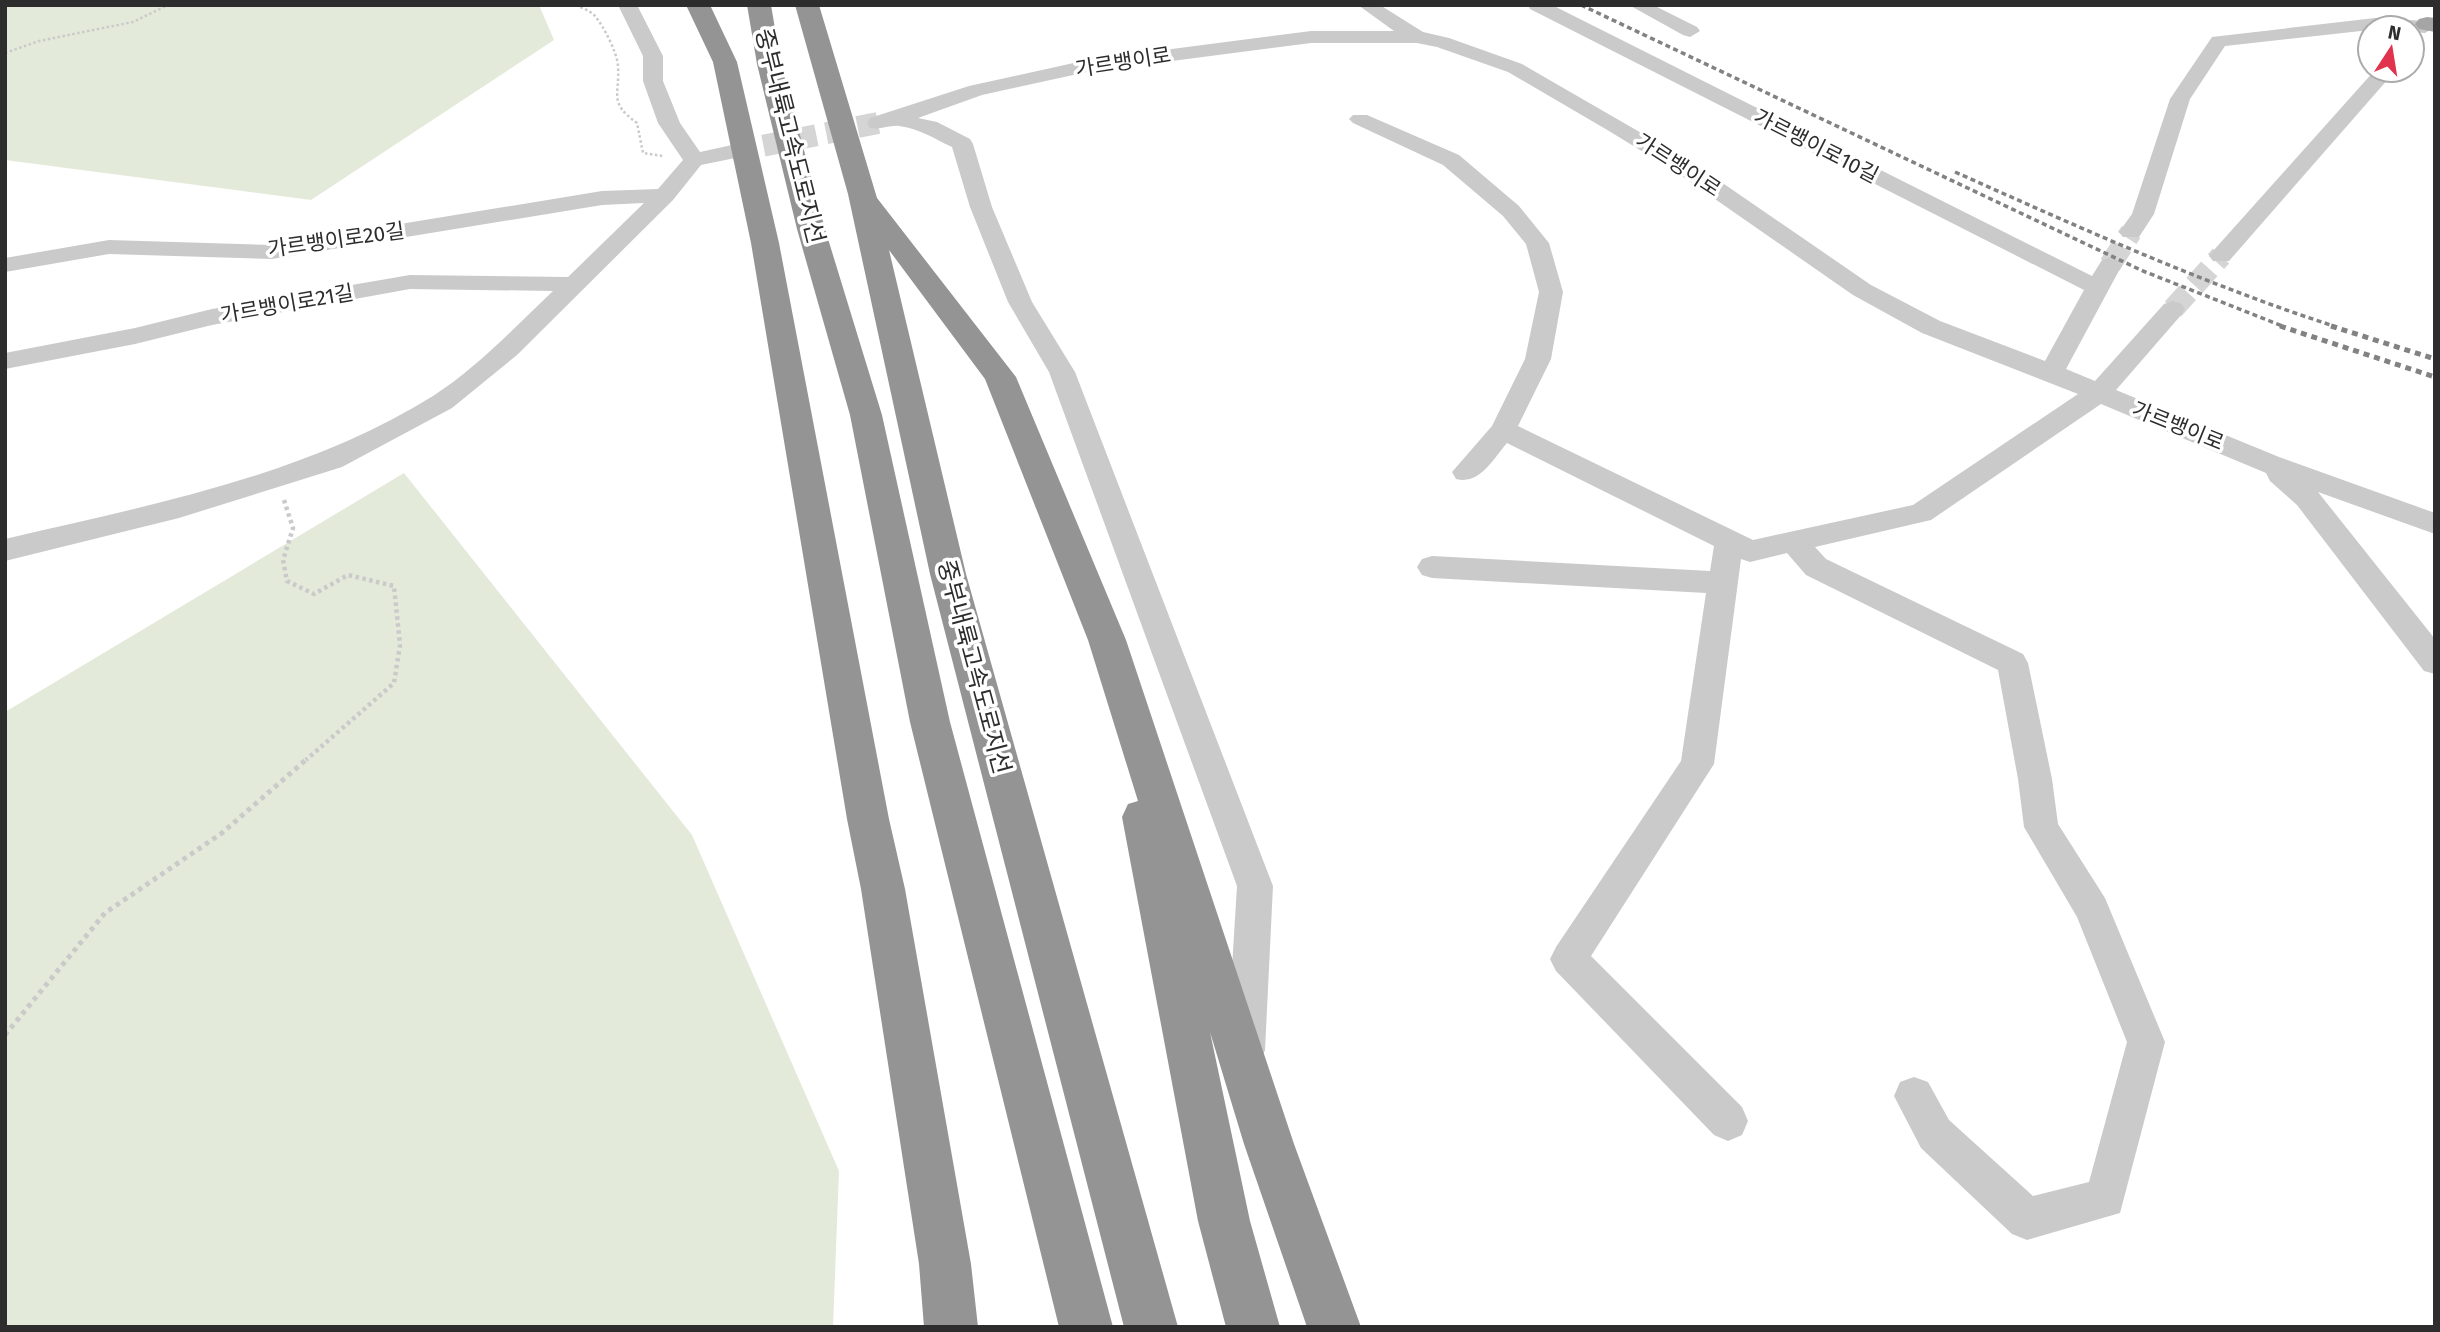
<svg xmlns="http://www.w3.org/2000/svg" width="2440" height="1332" font-family="'Fira Sans','Noto Sans KR',sans-serif">
	<style>
		.green { fill: #e4eada }
		.lines { fill: none; stroke-linecap: round; stroke-linejoin: round }
		.minor-tunnel { stroke: #d5d5d5; stroke-width: 22; stroke-dasharray: 22 10; stroke-linecap: butt }
		.path-far2 { stroke: #cacaca; stroke-width: 2.5; stroke-dasharray: 2.5 2.5; stroke-linecap: butt }
		.path-far1 { stroke: #cacaca; stroke-width: 4.5; stroke-dasharray: 3.5 3.5; stroke-linecap: butt }
		.path { stroke: #cacaca; stroke-width: 5; stroke-dasharray: 4.5 4.5; stroke-linecap: butt }
		.minor { fill: #cacaca; fill-rule: evenodd }
		.major { fill: #a5a5a5; fill-rule: evenodd }
		.highway { fill: #949494; fill-rule: evenodd }
		.rail-far1 { stroke: #828282; stroke-width: 3.5; stroke-dasharray: 5 3.5; stroke-linecap: butt }
		.rail { stroke: #828282; stroke-width: 5; stroke-dasharray: 6 5; stroke-linecap: butt }
		.labels { text-anchor: middle; dominant-baseline: central; stroke-width: 7; stroke-linejoin: round; paint-order: stroke }
		.far-street-label { font-size: 21px; fill: #2d2d2d; stroke: #fff }
		.street-label { font-size: 24px; fill: #2d2d2d; stroke: #fff }
	</style>
	<rect width="100%" height="100%" fill="#fff"/>
	<!-- green -->
	<g class="green">
		<polygon points="5,5 539,5 554,40 311,200 5,160"/>
		<polygon points="404,473 692,835 839,1171 833,1327 5,1327 5,712"/>
	</g>
	<g class="lines">
		<!-- minor-tunnel -->
		<g class="minor-tunnel">
			<polyline points="732,152 878,123"/>
			<polyline points="2110,265 2131,232"/>
			<polyline points="2173,309 2221,256"/>
		</g>
		<!-- path-far2 -->
		<g class="path-far2">
			<path d="M576,5C582,8 591,11 595,16C604,27 617,52 618,66C620,96 608,102 637,123L643,153L663,156"/>
			<polyline points="5,53 39,41 133,22 168,5"/>
		</g>
		<!-- path-far1 -->
		<polyline class="path-far1" points="284,500 293,528 283,560 287,581 314,594 348,575 394,586 400,645 394,683 306,760"/>
		<!-- path -->
		<polyline class="path" points="5,1035 105,913 222,833 308,758"/>
		<!-- minor -->
		<g class="minor">
			<path d="M618,5H637L663,56V81L680,123L700,152L732,145L740,147L743,152L740,157L701,165L673,200L517,355L452,408L342,467L179,518L5,561V539C150,505 305,476 433,396C477,368 515,327 553,291L410,289L212,325L135,344L5,369V353L135,328L212,309L410,275L568,277L644,203L602,205L272,259L109,254L5,272V258L109,240L272,245L602,191L658,189L683,160L658,123L643,81V56Z"/>
			<path d="M1358,5H1380L1423,32L1449,38L1522,64L1695,164L1871,285L1940,321L2045,361L2084,290L1530,9L1528,5H1552L2092,276L2102,260L2110,258L2118,260L2122,265L2066,369L2095,381L2164,304L2173,301L2182,304L2185,309L2182,314L2116,390L2279,457L2435,513V534L2318,492L2435,639V674L2424,671L2297,505L2270,481L2266,473L2101,404L1931,520L1815,547L1826,559L2023,654L2028,663L2052,779L2058,824L2105,898L2165,1042L2120,1213L2027,1240L2012,1234L1921,1148L1894,1096L1900,1082L1914,1077L1928,1082L1949,1120L2033,1196L2089,1182L2127,1042L2077,917L2024,827L2018,779L1998,670L1806,575L1787,553L1750,562L1741,559L1714,764L1591,956L1742,1107L1748,1121L1742,1135L1728,1141L1714,1135L1556,971L1550,959L1556,947L1681,761L1706,593L1432,578L1422,575L1417,567L1422,559L1432,556L1710,571L1714,546L1507,443C1493,459 1480,485 1456,479L1452,472L1492,426L1525,359L1539,292L1526,244L1503,216L1443,165L1353,123L1349,119L1353,115H1367L1459,155L1519,206L1549,243L1563,292L1551,359L1518,426L1753,540L1913,505L2078,394L1922,333L1853,295L1679,174L1609,131L1508,72L1437,47L1417,43H1311L1087,72L982,95L918,118L937,122L970,139L973,144L992,207L1032,302L1075,372L1273,886L1265,1050L1260,1063L1246,1069L1232,1063L1227,1050L1237,886L1049,372L1008,302L970,207L952,147C935,139 918,128 899,126C889,125 881,130 870,128L867,123L870,118L969,86L1087,60L1311,31H1394Z"/>
			<polygon points="1629,5 1653,5 1697,27 1700,31 1690,37 1683,35"/>
			<polygon points="2375,18 2425,21 2435,27 2425,33 2412,32 2412,28 2370,28 2370,30 2225,46 2190,99 2154,214 2139,237 2123,237 2119,232 2132,214 2170,99 2212,37"/>
			<polygon points="2375,70 2396,70 2229,261 2213,261 2209,256 2213,251"/>
		</g>
		<!-- major -->
		<polygon class="major" points="2427,17 2435,18 2435,32 2419,29 2415,24 2419,19"/>
		<!-- highway -->
		<g class="highway">
			<polygon points="686,5 710,5 737,62 779,243 889,819 905,889 971,1264 978,1327 924,1327 919,1264 861,889 847,819 751,243 713,62"/>
			<polygon points="747,5 771,5 781,64 825,229 882,415 950,722 1113,1327 1059,1327 910,722 850,415 797,229 757,64"/>
			<polygon points="795,5 819,5 877,198 1016,377 1126,640 1294,1144 1361,1327 1307,1327 1244,1144 1210,1032 1250,1221 1280,1327 1226,1327 1198,1221 1122,817 1128,804 1138,801 1088,640 985,379 889,250 966,574 1178,1327 1124,1327 930,574 848,194"/>
		</g>
		<!-- rail-far1 -->
		<g class="rail-far1">
			<polyline points="1581,5 2143,271 2285,327"/>
			<path d="M1955,172C2081,228 2206,285 2337,327"/>
		</g>
		<!-- rail -->
		<g class="rail">
			<polyline points="2280,326 2435,377"/>
			<polyline points="2331,326 2435,359"/>
		</g>
	</g>
	<g class="labels">
		<!-- far-street labels -->
		<g class="far-street-label">
			<text transform="translate(1123 62) rotate(-9)">가르뱅이로</text>
			<text transform="translate(1816 146) rotate(27)">가르뱅이로10길</text>
			<text transform="translate(1678 165) rotate(33)">가르뱅이로</text>
			<text transform="translate(336 240) rotate(-8)">가르뱅이로20길</text>
			<text transform="translate(287 304) rotate(-10)">가르뱅이로21길</text>
			<text transform="translate(2178 426) rotate(22)">가르뱅이로</text>
		</g>
		<!-- street labels -->
		<g class="street-label">
			<text transform="translate(790 136) rotate(76)">중부내륙고속도로지선</text>
			<text transform="translate(974 667) rotate(75)">중부내륙고속도로지선</text>
		</g>
	</g>
	<!-- border -->
	<rect width="2440" height="1332" fill="none" stroke="#2d2d2d" stroke-width="14"/>
	<!-- north arrow -->
	<g transform="translate(2391 49) rotate(12)"><circle r="33" fill="#ffffff" stroke="#ababab" stroke-width="2"/>
	<path d="M0-5L12 26L0 18L-12 26Z" fill="#e1324e"/>
	<text y="-10" font-size="19" font-weight="bold" text-anchor="middle" fill="#2d2d2d">N</text>
	</g>
</svg>
